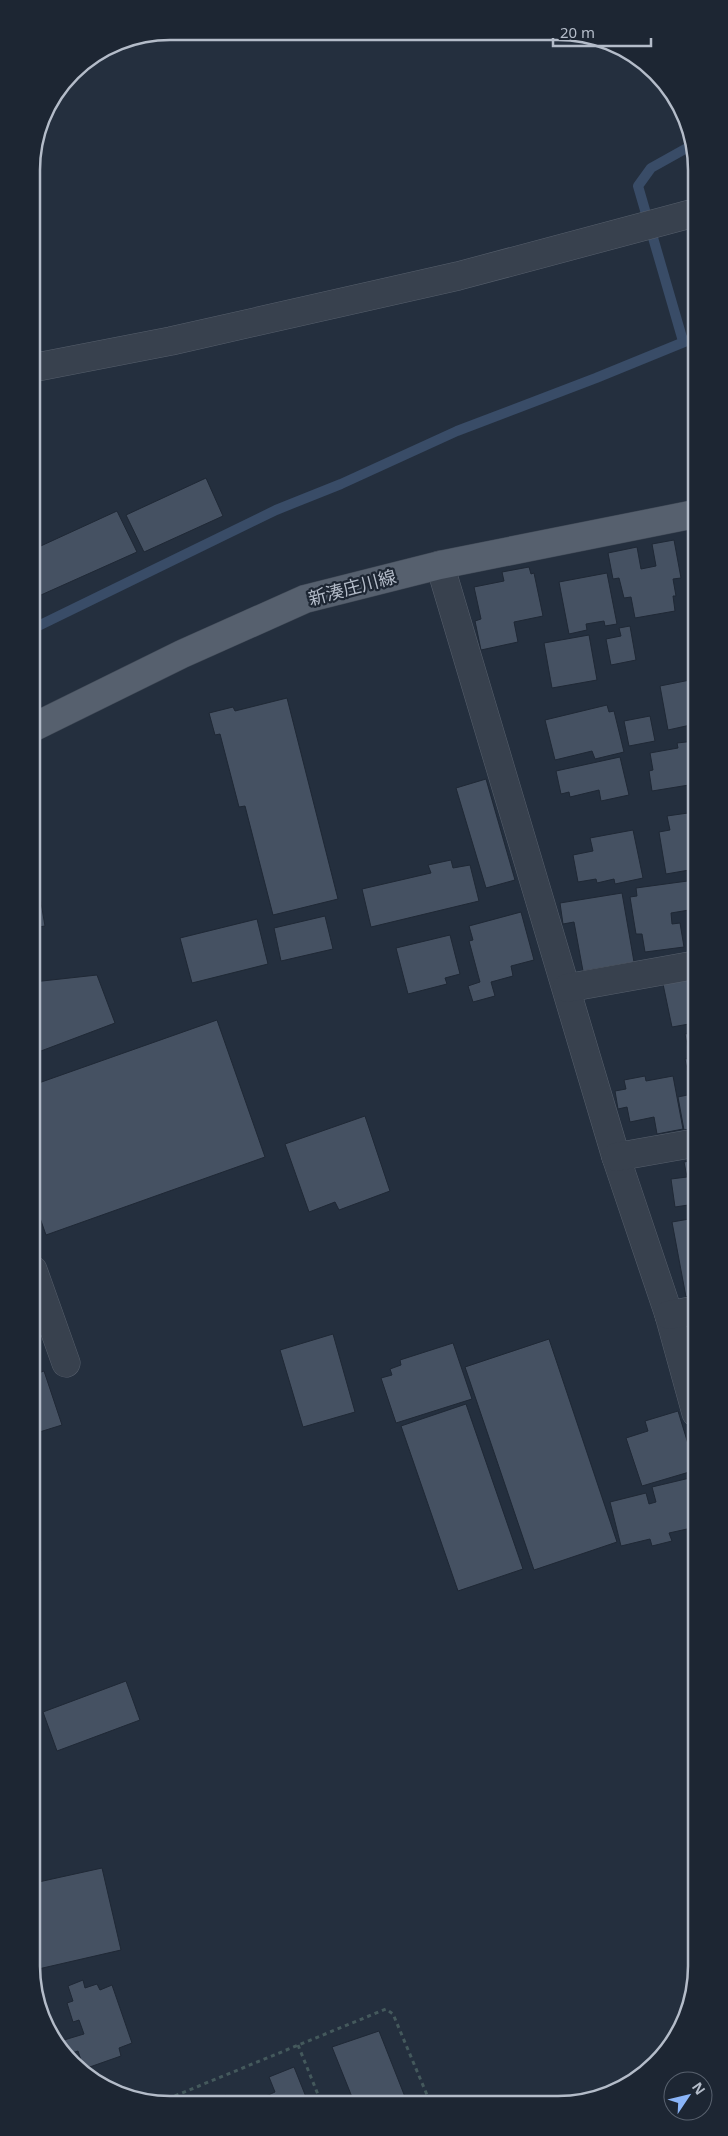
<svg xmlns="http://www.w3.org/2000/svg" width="728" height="2136" font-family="'Noto Sans','Noto Sans JP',sans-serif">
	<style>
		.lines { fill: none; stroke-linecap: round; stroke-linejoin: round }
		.stream { stroke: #394c67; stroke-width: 10 }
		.building { fill: #455162; stroke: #1f2835 }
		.street-casing { stroke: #565f6c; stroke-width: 29 }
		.primary-casing { stroke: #414a57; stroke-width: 29 }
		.path { stroke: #44595c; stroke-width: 3; stroke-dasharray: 4 4; stroke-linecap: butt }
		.street { stroke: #38414e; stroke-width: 28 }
		.primary { stroke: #56606e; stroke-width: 28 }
		.labels { text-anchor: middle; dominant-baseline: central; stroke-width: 4.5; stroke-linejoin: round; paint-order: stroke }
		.street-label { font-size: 18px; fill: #b4bcc9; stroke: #1d2633 }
		.rim { fill: none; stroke: #b4bcc9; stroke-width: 2.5 }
	</style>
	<rect width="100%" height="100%" fill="#242f3e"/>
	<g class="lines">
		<!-- stream -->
		<g class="stream">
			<polyline points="683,341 638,186 651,168 694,144"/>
			<polyline points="32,629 276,510 341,484 457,431 596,378 694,338"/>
		</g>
	</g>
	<!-- building -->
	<g class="building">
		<polygon points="206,478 223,516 144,552 126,515"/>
		<polygon points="117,511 137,552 32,599 32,550"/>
		<polygon points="674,540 681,578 673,579 676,596 673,596 675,611 635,618 631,597 624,598 619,578 613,579 608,553 637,547 641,569 656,566 652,544"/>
		<polygon points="529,567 531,574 534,573 543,616 514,622 518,642 481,650 475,621 481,619 474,587 504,581 502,572"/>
		<polygon points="607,573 617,624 605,626 604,621 586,624 587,630 569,634 559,582"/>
		<polygon points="630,626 636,660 611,665 606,639 621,636 619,628"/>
		<polygon points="589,635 597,680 552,688 544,643"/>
		<polygon points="695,679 695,724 668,730 660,686"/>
		<polygon points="287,698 338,899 273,915 245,806 239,807 220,734 215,735 209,713 233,707 235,711"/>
		<polygon points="607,705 609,712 614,711 624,752 595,759 592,751 555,760 545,720"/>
		<polygon points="650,716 655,741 629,746 624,721"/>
		<polygon points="695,741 695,784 652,791 649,771 653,770 650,753 678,748 677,743"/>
		<polygon points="620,757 629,795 601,801 599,790 570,797 569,792 561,794 556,771"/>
		<polygon points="486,779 515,880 486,888 456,788"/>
		<polygon points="695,812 695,869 666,874 659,832 670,830 667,816"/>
		<polygon points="633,830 643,878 615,884 614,879 597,883 596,879 578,882 573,855 593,851 590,838"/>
		<polygon points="32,850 45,926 33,928"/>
		<polygon points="451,860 453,868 470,865 479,901 371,927 362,889 431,873 428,865"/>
		<polygon points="695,880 695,913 695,909 671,913 672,924 680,923 684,947 645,952 642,934 636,934 630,897 637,896 636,888"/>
		<polygon points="622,893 634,962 583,971 574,922 563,924 560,903"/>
		<polygon points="521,912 534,960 511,966 513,976 491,982 495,996 473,1002 468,986 480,982 469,941 473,940 469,926"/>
		<polygon points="325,916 333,949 281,961 274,928"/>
		<polygon points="257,919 268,964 192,983 180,938"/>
		<polygon points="450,935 460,974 445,978 447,984 408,994 396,948"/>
		<polygon points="97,975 115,1023 33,1054 33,982"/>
		<polygon points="695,978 695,1053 694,1053 693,1048 688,1049 685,1034 691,1033 689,1024 672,1027 663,984"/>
		<polygon points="217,1020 265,1157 46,1235 33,1198 33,1085"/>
		<polygon points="695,1057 695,1128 684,1130 678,1097 692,1094 685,1059"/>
		<polygon points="645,1076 646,1081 673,1076 683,1129 657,1134 654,1117 630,1122 627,1107 618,1109 615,1091 626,1089 624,1080"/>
		<polygon points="365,1116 390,1191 339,1210 335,1202 309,1212 285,1144"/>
		<polygon points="695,1160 695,1204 675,1207 671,1179 687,1177 684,1162"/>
		<polygon points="695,1218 696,1295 686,1297 672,1222"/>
		<polygon points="333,1334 355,1412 303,1427 280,1350"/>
		<polygon points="549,1339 617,1542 534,1570 465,1367"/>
		<polygon points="453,1343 472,1399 396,1423 381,1378 392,1375 390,1369 401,1365 400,1360"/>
		<polygon points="44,1371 62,1425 33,1434 33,1375"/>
		<polygon points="466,1404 523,1569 458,1591 401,1426"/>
		<polygon points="678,1411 696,1470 642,1486 626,1438 648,1431 645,1421"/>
		<polygon points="694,1477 696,1527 669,1533 672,1541 652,1546 650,1539 621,1546 610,1502 646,1493 649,1504 656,1502 652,1487"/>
		<polygon points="33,1538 41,1561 33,1563"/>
		<polygon points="126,1681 140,1720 57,1751 43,1712"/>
		<polygon points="102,1868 121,1950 34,1970 34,1883"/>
		<polygon points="83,1980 85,1988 97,1984 100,1990 112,1985 132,2043 119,2048 121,2056 84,2069 78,2051 69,2054 64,2040 84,2034 79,2020 73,2022 67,2003 73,2001 68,1986"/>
		<polygon points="379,2031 407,2102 354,2102 332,2047"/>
		<polygon points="294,2067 308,2102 253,2102 275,2092 269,2077"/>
		<polygon points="226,2095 228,2102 207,2102"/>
	</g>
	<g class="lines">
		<!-- street casing -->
		<g class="street-casing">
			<g id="street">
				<polyline points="32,368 171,341 458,276 694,213"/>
				<polyline points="440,565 616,1157 669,1315 696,1413"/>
				<polyline points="567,988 695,965"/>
				<polyline points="616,1157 695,1143"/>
				<polyline points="33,1270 66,1363"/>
				<polyline points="669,1315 696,1310"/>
			</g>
		</g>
		<!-- primary casing -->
		<g class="primary-casing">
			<polyline id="primary" points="32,728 182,654 305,599 440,565 695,514"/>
		</g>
		<!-- path -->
		<g class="path">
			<polyline points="298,2045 321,2102"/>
			<polyline points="160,2102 386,2009 393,2014 430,2102"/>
		</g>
		<!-- street -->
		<use href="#street" class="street"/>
		<!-- primary -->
		<use href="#primary" class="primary"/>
	</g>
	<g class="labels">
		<!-- street labels -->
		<g class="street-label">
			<text transform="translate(352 587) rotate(-15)">新湊庄川線</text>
		</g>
	</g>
	<!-- crop -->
	<path d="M0 0H728V2136H0ZM170 40H558A130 130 0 0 1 688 170V1966A130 130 0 0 1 558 2096H170A130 130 0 0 1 40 1966V170A130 130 0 0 1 170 40Z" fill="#1d2633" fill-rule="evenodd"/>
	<path class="rim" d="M170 40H558A130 130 0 0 1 688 170V1966A130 130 0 0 1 558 2096H170A130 130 0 0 1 40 1966V170A130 130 0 0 1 170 40Z"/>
	<!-- north arrow -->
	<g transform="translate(688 2096) rotate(55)"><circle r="24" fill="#1d2633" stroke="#59626f"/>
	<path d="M0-4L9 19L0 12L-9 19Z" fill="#8ab4f8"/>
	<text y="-8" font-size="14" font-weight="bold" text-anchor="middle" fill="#b4bcc9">N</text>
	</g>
	<!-- scale -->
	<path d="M553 38v8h98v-8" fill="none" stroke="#b4bcc9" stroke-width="2.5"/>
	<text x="560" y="38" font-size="15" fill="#b4bcc9" stroke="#1d2633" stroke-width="4" paint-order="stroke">20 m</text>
</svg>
